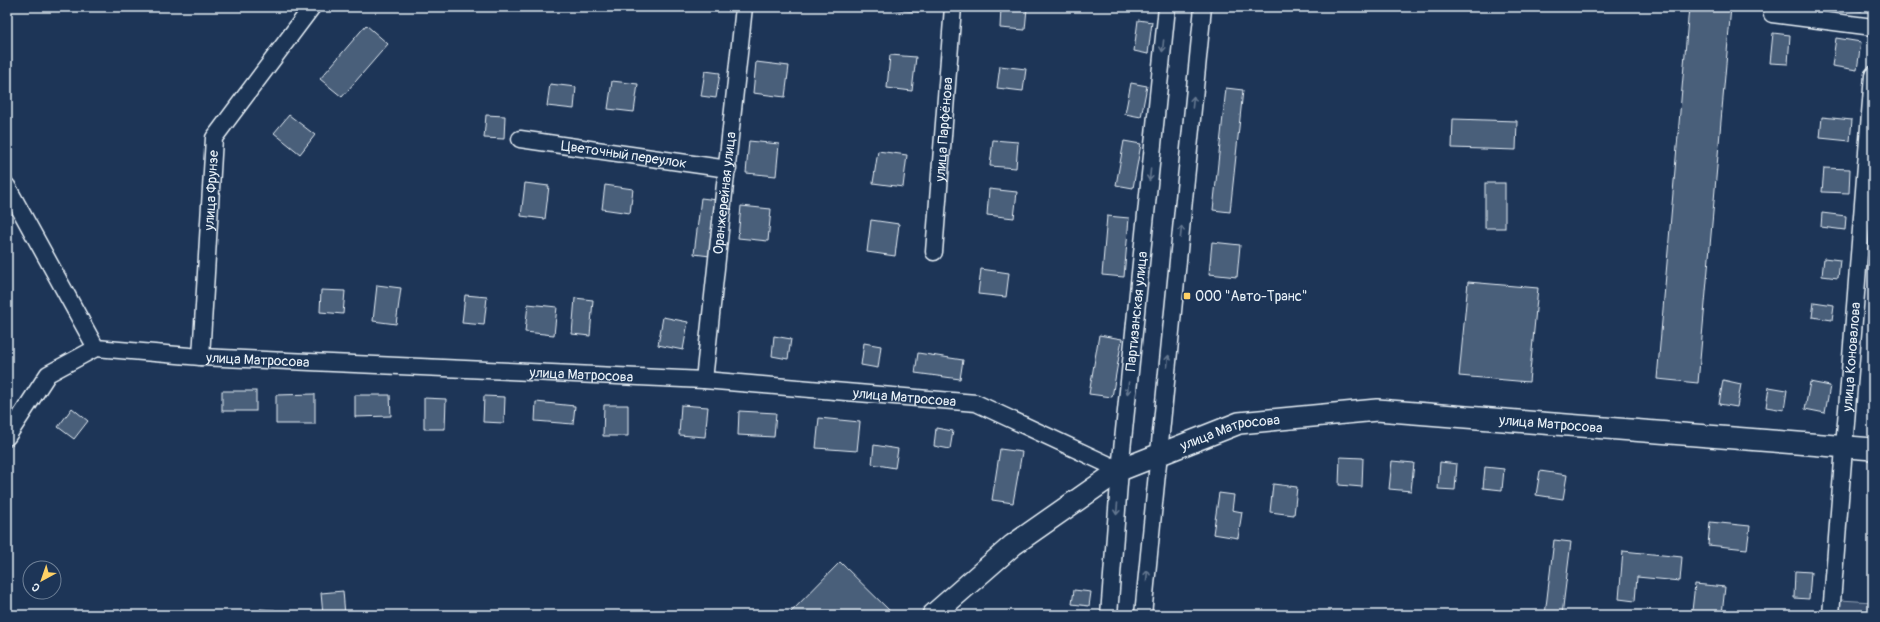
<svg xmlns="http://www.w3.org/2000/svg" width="1880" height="622" font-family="Pangolin,sans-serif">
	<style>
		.green { fill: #374d6c; stroke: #909fb2 }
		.building { fill: #495e7a; stroke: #e8f1f8 }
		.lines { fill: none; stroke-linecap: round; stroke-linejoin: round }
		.minor-casing { stroke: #e8f1f8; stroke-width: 19 }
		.major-casing { stroke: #e8f1f8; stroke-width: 24 }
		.minor { stroke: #1d3557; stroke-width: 16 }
		.major { stroke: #1d3557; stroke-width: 21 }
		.oneway { stroke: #64778f }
		.poi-dot { fill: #ffd166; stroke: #1d3557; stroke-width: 1.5 }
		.labels { text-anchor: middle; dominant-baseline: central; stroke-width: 3; stroke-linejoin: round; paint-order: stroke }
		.street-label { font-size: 14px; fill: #e8f1f8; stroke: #1d3557 }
		.poi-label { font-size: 14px; fill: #e8f1f8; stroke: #1d3557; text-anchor: start }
	</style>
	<rect width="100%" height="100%" fill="#1d3557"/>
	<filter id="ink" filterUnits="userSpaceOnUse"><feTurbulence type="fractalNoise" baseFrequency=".025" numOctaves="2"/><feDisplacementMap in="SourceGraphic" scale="8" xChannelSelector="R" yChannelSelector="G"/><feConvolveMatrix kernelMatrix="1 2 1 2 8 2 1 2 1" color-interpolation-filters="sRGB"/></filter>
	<g filter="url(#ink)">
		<!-- green -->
		<polygon class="green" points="1840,600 1873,602 1873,615 1839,615"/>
		<!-- building -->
		<g class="building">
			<polygon points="890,7 922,7 921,12 890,9"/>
			<polygon points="1001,7 1027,8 1025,30 1000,28"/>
			<polygon points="1689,7 1731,7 1698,383 1657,379"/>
			<polygon points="1851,7 1862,7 1862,11 1850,10"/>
			<polygon points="1138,20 1152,22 1148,54 1134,51"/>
			<polygon points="366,25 388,44 342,97 320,79"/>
			<polygon points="1773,33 1790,35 1788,64 1770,63"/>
			<polygon points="1836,38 1861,42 1857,70 1832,66"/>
			<polygon points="890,55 916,57 912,91 887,88"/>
			<polygon points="756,62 789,66 785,97 753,93"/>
			<polygon points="1000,66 1026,69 1023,91 997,88"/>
			<polygon points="705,71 720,73 716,98 701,96"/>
			<polygon points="612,81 638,84 634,112 608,109"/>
			<polygon points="1131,83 1147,86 1141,117 1125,114"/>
			<polygon points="550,84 576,87 574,109 547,106"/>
			<polygon points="1226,88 1243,90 1230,212 1213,210"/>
			<polygon points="289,115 315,135 300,154 274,133"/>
			<polygon points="486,115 505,116 504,139 484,138"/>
			<polygon points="1822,117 1852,120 1850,141 1820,138"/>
			<polygon points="1453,119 1517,121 1516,150 1452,148"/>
			<polygon points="993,140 1018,142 1016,168 990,166"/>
			<polygon points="749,141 779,144 776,176 746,173"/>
			<polygon points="1124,141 1141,144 1133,188 1116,185"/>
			<polygon points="878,151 907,155 903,187 873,183"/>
			<polygon points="1824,168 1850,169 1849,193 1822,192"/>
			<polygon points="525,183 549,186 545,219 521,216"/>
			<rect x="1485" y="183" width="20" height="45"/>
			<polygon points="605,185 633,189 630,213 602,209"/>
			<polygon points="989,189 1017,192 1014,218 987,215"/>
			<polygon points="701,198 717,200 710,256 694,254"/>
			<polygon points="741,206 771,209 768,241 738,238"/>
			<polygon points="1822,213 1846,216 1845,230 1821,227"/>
			<polygon points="1107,216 1129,218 1124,277 1102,275"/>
			<polygon points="871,220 899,224 895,256 867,252"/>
			<polygon points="1212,242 1240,245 1237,277 1209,274"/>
			<polygon points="1824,258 1840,260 1838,278 1822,276"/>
			<polygon points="981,269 1009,273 1006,297 978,294"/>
			<polygon points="1468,282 1538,288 1529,382 1459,376"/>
			<polygon points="377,285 401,288 396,324 373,321"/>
			<polygon points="321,290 345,291 343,314 320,312"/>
			<polygon points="465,295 487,297 484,325 462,323"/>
			<polygon points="575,298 593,300 590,336 572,334"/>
			<polygon points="1814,302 1834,305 1832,320 1812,317"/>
			<polygon points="528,304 557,307 554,335 525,332"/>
			<polygon points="663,317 688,322 683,350 658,345"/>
			<polygon points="1099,335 1122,339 1112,397 1089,394"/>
			<polygon points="774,336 791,339 788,359 772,356"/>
			<polygon points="864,343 881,346 878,368 861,365"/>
			<polygon points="918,353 963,360 960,379 915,373"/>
			<polygon points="1723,380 1741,384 1737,407 1719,404"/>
			<polygon points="1810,382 1830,386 1825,413 1805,409"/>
			<polygon points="1769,387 1787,390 1784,410 1766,407"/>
			<rect x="222" y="391" width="34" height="20"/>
			<polygon points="315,394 315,424 276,424 276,395"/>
			<polygon points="355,395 390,395 391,416 355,417"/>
			<polygon points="484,396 505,397 504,423 483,422"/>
			<polygon points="424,398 446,399 445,429 424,429"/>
			<polygon points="536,402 575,406 573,424 535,421"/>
			<polygon points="604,405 628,405 628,436 603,436"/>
			<polygon points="681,405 708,407 705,437 679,435"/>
			<polygon points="72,408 88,421 74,439 58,427"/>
			<polygon points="739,411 776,413 774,437 738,435"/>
			<polygon points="819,418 860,422 857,451 816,448"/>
			<polygon points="936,428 953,431 950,449 934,446"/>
			<polygon points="874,445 898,449 895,468 872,464"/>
			<polygon points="1000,449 1022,452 1013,503 992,500"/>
			<polygon points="1340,457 1363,458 1362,487 1339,485"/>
			<polygon points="1392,461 1414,463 1411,491 1389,489"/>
			<polygon points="1440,462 1457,464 1455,490 1438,489"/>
			<polygon points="1485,467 1504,469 1502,490 1483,488"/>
			<polygon points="1540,471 1567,475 1563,499 1536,495"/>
			<polygon points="1273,484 1297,487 1294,515 1270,512"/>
			<polygon points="1219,493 1234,495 1232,510 1242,512 1238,538 1213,534"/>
			<polygon points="1710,522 1750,526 1747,549 1708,545"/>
			<polygon points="1554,540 1571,542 1562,615 1545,615"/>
			<polygon points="1623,551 1682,557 1680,581 1637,577 1635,601 1619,599"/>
			<polygon points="840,562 892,613 891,615 788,615"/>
			<polygon points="1795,571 1811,572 1809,599 1794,598"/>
			<polygon points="1695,584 1725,587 1722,614 1692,611"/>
			<polygon points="1074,590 1091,592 1089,606 1072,604"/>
			<polygon points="343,591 345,615 323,615 321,593"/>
			<polygon points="260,609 275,610 275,615 259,615"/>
			<polygon points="155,610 174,612 173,615 154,615"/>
			<polygon points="1163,611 1188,612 1188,615 1163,615"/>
			<polygon points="74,612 98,613 98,615 74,615"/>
		</g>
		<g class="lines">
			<!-- minor casing -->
			<g class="minor-casing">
				<g id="minor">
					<polyline points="1772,14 1873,27"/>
					<path id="s1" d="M520,139L728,169"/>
					<path id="s2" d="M7,186L96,348L201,357L704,380L976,403L1120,470"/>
					<path id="s3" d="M934,252L953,7"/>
					<path id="s4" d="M201,357L214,138L312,7"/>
					<path id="s5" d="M704,380L744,7"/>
					<polyline points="7,437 48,374 96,348"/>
					<path id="s6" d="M1109,615L1120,470L1167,7"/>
					<polyline points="1143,615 1203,7"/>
					<path id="s7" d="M1831,615L1873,75"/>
				</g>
			</g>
			<!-- major casing -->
			<g class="major-casing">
				<g id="major">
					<path id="s8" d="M933,615L1013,545L1120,470L1239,423L1377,410L1873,449"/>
				</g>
			</g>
			<!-- minor -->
			<use href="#minor" class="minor"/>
			<!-- major -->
			<use href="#major" class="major"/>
		</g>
		<!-- one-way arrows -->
		<defs><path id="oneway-shaft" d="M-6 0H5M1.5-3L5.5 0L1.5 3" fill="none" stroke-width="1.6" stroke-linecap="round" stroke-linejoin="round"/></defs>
		<g class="oneway">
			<use href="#oneway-shaft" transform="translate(1163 46) rotate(96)"/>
			<use href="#oneway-shaft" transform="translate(1193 102) rotate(-84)"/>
			<use href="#oneway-shaft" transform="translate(1150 175) rotate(96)"/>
			<use href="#oneway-shaft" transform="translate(1181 232) rotate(-84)"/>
			<use href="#oneway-shaft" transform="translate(1168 361) rotate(-84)"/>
			<use href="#oneway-shaft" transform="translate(1128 388) rotate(96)"/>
			<use href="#oneway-shaft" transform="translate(1117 509) rotate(95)"/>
			<use href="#oneway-shaft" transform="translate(1147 576) rotate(-85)"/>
		</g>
	</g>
	<!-- markers -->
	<rect class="poi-dot" x="1183" y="292" width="8" height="8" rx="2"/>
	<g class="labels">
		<!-- street labels -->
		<g class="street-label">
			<text stroke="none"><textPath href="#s3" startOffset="123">улица Парфёнова</textPath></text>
			<text stroke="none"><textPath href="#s1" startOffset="105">Цветочный переулок</textPath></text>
			<text stroke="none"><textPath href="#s4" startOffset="167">улица Фрунзе</textPath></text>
			<text stroke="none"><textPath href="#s5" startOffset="188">Оранжерейная улица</textPath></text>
			<text stroke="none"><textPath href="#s6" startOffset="305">Партизанская улица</textPath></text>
			<text stroke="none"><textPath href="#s7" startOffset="259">улица Коновалова</textPath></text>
			<text stroke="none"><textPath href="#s2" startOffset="347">улица Матросова</textPath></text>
			<text stroke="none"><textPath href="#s2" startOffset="671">улица Матросова</textPath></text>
			<text stroke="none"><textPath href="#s2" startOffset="995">улица Матросова</textPath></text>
			<text stroke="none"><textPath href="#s8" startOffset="678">улица Матросова</textPath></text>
			<text stroke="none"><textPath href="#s8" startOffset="354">улица Матросова</textPath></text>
		</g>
		<!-- poi labels -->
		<g class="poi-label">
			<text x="1195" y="296">ООО "Авто-Транс"</text>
		</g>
	</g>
	<!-- margin -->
	<rect width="1880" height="622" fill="none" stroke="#1d3557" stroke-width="24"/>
	<rect x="12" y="12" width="1856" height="598" fill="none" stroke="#e8f1f8" stroke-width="1.5" filter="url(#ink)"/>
	<!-- north arrow -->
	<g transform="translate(42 580) rotate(220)"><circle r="19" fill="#1d3557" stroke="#6e8097"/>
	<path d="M0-3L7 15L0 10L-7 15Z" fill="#ffd166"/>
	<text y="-6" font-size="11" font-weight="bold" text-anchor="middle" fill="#e8f1f8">С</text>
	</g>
</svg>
